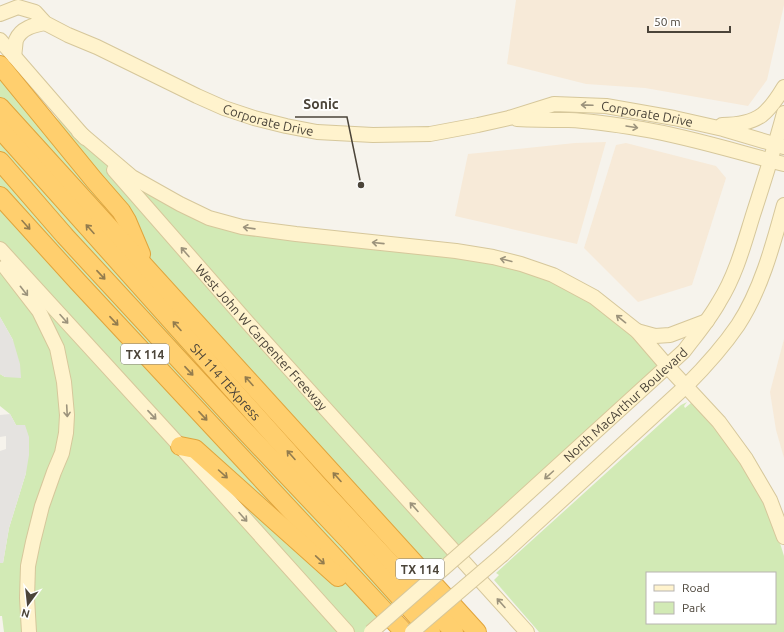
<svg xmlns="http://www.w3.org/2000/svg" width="784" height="632" font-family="Ubuntu,sans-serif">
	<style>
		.commercial { fill: #f7ead8 }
		.green { fill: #d2eab5; fill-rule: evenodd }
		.parking { fill: #e5e3e0 }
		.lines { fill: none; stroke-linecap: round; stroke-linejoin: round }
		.secondary-casing { stroke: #d6c79b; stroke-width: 16 }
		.highway-casing { stroke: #e0a43c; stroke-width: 20 }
		.secondary { stroke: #fff3cd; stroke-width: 14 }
		.highway { stroke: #ffcf6e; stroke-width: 18 }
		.secondary-bridge-casing { stroke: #d6c79b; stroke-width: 16; stroke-linecap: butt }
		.secondary-bridge { stroke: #fff3cd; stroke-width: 14 }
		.oneway { stroke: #9c937c }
		.oneway2 { stroke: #937c4e }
		.labels { text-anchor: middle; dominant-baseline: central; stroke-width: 3.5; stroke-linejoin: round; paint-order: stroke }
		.shield { fill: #fff; stroke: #817c74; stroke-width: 1 }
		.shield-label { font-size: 12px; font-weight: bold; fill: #4b4439 }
		.street-label { font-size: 13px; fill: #4b4439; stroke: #fff }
		.leader { fill: none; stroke: #4b4439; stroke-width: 1.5 }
		.callout-dot { fill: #4b4439; stroke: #fff; stroke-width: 1.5 }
		.callout-label { font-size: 14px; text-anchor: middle; font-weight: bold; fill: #4b4439; stroke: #fff; stroke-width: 3.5; stroke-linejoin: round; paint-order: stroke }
	</style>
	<rect width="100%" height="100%" fill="#f6f3ec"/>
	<!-- commercial -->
	<g class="commercial">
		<polygon points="516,0 784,0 784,5 767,80 748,106 645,88 586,84 507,64"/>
		<polygon points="606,142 577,244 455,216 468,154 575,143"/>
		<polygon points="626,143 716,166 726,178 692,285 638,302 584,248 616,145"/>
		<polygon points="784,339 784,458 776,430 770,392"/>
	</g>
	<!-- green -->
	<g class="green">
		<polygon points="0,57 55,117 161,198 242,233 302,242 497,260 592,298 663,367 365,632 4,632 2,616 0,616 0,563 3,563 9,528 26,473 16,425 10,414 0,406 0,374 5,377 13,340 0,317"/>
		<path d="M687,402L684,406L685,408L691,403L695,406L727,443L745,469L768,510L779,540L784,556V632H539L494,580L499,575L496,573L681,405ZM647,573H775V623H647Z"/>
	</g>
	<!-- parking -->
	<g class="parking">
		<polygon points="0,317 13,340 20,364 21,378 5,377 0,374"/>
		<polygon points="10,414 16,425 25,425 29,437 29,455 26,473 9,528 3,563 0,563 0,451 6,449 6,436 0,437 0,415"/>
	</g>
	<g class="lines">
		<!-- secondary casing -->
		<g class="secondary-casing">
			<g id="secondary">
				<path id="s1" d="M0,14L18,7L35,12L45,23L68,35L97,47L197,96L224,108L254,118L286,126L317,132L373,135L430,134L478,125L509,118L554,104L606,106L674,118L723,129L784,147"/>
				<polyline points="0,40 85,138"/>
				<path d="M14,56C15,51 15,45 16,40C21,28 34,25 45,23"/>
				<path d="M517,119C535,120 552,120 569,120C594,121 618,125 642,129C690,137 737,152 784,164"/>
				<path d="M722,125C735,125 751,123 762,115C771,108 778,97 784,87"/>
				<polyline points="79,132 132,177 180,204 209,218 242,227 296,234 456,251 493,257 521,264 553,275 594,297 637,331 668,367 719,422 746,459 770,500 784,537"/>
				<path id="s2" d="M114,170L248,323L527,632"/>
				<polyline points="0,249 180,446 347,632"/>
				<polyline points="5,267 39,311 57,348 64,382 67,415 66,433 62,453 54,472 42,506 33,542 28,566 27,598 29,632"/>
				<polyline points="637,331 655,336 670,335 707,321"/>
				<path id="s3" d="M493,525L684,351C696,335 709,320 719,302C736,275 744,244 753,215C764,181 775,147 784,113"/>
				<path d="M502,555L686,386C705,367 723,347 738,325C761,290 773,245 784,205"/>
			</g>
		</g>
		<!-- highway casing -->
		<g class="highway-casing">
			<g id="highway">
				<polyline points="0,65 94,180 121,211 127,221 141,254"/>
				<polyline points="0,107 477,632"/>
				<path id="s4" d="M0,129L317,484L454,632"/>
				<polyline points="0,161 65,236 245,431 351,543 431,632"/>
				<polyline points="0,196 78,282 404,632"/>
				<polyline points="180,446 195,449 338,577"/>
			</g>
		</g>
		<!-- secondary -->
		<use href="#secondary" class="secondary"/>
		<!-- highway -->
		<use href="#highway" class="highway"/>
		<!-- secondary-bridge casing -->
		<g class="secondary-bridge-casing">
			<g id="secondary-bridge">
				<polyline points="371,632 493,525"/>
				<polyline points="412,632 502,555"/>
			</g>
		</g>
		<!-- secondary-bridge -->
		<use href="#secondary-bridge" class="secondary-bridge"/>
	</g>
	<!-- one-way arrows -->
	<defs><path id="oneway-shaft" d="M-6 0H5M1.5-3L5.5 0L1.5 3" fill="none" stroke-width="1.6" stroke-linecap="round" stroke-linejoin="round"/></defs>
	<g class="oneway">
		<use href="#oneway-shaft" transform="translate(587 105) rotate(-178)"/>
		<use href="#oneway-shaft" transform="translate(632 127) rotate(9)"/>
		<use href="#oneway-shaft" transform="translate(249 228) rotate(-172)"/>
		<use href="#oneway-shaft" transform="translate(378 243) rotate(-174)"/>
		<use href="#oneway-shaft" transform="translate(185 252) rotate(-131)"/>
		<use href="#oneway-shaft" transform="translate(506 260) rotate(-166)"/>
		<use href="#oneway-shaft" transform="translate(24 291) rotate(52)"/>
		<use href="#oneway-shaft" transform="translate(64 319) rotate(48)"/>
		<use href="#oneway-shaft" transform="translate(621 319) rotate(-141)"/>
		<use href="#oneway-shaft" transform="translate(67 411) rotate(87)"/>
		<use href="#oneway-shaft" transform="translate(152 415) rotate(47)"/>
		<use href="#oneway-shaft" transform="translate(549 475) rotate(138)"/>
		<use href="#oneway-shaft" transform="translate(414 507) rotate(-132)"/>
		<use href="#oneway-shaft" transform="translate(243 517) rotate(48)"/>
		<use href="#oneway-shaft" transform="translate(501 603) rotate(-132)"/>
	</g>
	<g class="oneway2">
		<use href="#oneway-shaft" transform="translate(26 225) rotate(48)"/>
		<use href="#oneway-shaft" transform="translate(90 229) rotate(-132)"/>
		<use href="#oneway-shaft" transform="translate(101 275) rotate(47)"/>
		<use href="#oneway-shaft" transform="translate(114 321) rotate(47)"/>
		<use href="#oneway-shaft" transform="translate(177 326) rotate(-132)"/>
		<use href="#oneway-shaft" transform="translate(189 371) rotate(47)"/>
		<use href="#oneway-shaft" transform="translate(249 381) rotate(-132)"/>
		<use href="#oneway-shaft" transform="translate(203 416) rotate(47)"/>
		<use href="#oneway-shaft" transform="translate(291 455) rotate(-132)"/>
		<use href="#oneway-shaft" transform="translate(223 474) rotate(42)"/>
		<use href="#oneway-shaft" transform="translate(337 477) rotate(-132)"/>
		<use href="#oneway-shaft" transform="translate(320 560) rotate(43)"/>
	</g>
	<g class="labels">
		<!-- shield labels -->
		<g class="shield">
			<rect x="121" y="344" width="48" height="20" rx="3"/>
			<rect x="396" y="559" width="48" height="20" rx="3"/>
		</g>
		<g class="shield-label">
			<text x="145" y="354">TX 114</text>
			<text x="420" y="569">TX 114</text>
		</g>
		<!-- street labels -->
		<g class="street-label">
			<text stroke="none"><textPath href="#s1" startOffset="681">Corporate Drive</textPath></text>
			<text stroke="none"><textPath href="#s1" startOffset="296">Corporate Drive</textPath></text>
			<text stroke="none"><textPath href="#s2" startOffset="223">West John W Carpenter Freeway</textPath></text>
			<text stroke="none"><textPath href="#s4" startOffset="339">SH 114 TEXpress</textPath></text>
			<text stroke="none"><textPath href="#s3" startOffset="179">North MacArthur Boulevard</textPath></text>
		</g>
	</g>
	<!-- callouts -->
	<path class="leader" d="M361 185L347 117H295"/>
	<circle class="callout-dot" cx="361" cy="185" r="4"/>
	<g class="callout-label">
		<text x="321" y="109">Sonic</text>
	</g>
	<!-- legend -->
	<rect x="646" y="572" width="130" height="52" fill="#ffffff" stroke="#b7b4b0"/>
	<rect x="654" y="585" width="20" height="6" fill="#fff3cd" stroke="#b7b4b0"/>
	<text x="682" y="592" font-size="12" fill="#4b4439">Road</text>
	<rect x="654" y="602" width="20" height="12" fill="#d2eab5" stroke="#b7b4b0"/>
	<text x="682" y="612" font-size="12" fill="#4b4439">Park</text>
	<!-- north arrow -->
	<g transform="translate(28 604) rotate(195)" stroke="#ffffff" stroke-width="3" paint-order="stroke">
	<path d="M0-3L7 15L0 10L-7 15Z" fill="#4b4439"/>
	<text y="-6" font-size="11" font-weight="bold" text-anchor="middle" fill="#4b4439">N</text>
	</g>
	<!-- scale -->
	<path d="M648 26v6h82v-6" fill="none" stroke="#4b4439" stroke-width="2"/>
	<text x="654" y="26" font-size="12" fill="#4b4439" stroke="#ffffff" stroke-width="3" paint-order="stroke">50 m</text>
</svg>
